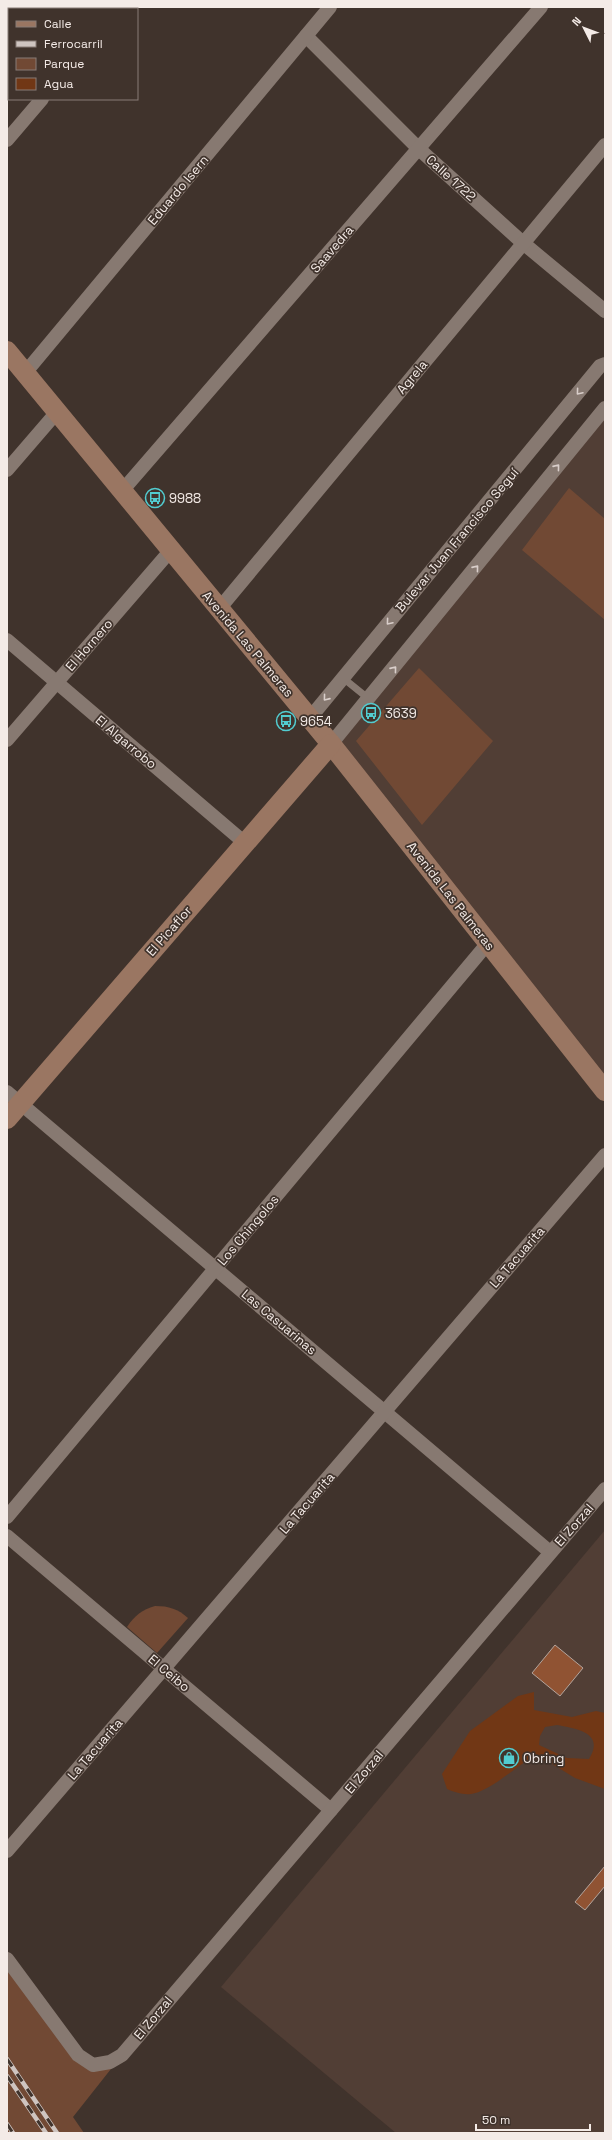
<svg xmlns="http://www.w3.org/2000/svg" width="612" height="2140" font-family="'Space Grotesk',sans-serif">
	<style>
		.built { fill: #513e35 }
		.green { fill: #714934 }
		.water { fill: #713715; fill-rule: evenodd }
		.building { fill: #905333; stroke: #b4a49c }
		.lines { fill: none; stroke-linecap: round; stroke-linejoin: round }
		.lane { stroke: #877971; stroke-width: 7 }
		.street { stroke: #877971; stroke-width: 14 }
		.secondary { stroke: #9a7662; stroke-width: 20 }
		.rail-casing { stroke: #cec4c0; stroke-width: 4.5 }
		.rail { stroke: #40332c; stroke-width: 3; stroke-dasharray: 9; stroke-linecap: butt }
		.oneway { stroke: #d9ceca }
		.labels { text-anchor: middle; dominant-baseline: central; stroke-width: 3.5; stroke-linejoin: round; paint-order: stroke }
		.street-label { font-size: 13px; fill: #f4ebe7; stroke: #40332c }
		.poi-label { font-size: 13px; fill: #f4ebe7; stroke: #40332c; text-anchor: start }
	</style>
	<rect width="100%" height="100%" fill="#40332c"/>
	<!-- built -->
	<g class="built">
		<polygon points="605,408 605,1091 331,744"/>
		<polygon points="605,1530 605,2133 396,2133 221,1987"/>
	</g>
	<!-- green -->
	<g class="green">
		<polygon points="569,488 605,519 605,620 522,550"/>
		<polygon points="419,668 493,741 422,825 356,741"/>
		<path d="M155,1606C169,1606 178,1609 188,1618L157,1653L127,1627C135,1615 142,1610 155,1606Z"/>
		<polygon points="7,1959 93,2065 122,2055 73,2117 84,2133 7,2133"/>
	</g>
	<!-- water -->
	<path class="water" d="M534,1692V1710L572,1717L596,1711L605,1713V1789L575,1778L549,1762L531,1758C515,1768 488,1792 471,1794C463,1795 454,1792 447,1789L442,1774L470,1731L518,1696ZM557,1725C578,1729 605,1733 589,1759L567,1758L539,1745L540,1736L545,1727Z"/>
	<!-- building -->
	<g class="building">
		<polygon points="555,1645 583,1668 560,1696 532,1673"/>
		<polygon points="605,1866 605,1886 585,1910 575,1902"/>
	</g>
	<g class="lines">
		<!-- lane -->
		<polyline class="lane" points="343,678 369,699"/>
		<!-- street -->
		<g class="street">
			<polyline points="118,9 119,7"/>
			<polyline points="306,36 419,149 523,243 605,311"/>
			<polyline points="7,140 42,99"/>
			<polyline points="25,373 330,7"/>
			<polyline points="7,470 57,412"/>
			<polyline points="122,491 541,7"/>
			<polyline points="219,609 605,145"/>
			<polyline points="7,640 245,843"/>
			<polyline points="310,718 600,366 605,364"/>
			<polyline points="7,740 171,550"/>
			<polyline points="331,744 605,408"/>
			<polyline points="7,1092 550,1552"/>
			<polyline points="7,1517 488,943"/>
			<polyline points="7,1536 331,1810"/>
			<polyline points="7,1851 605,1155"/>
			<polyline points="7,1959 78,2055 93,2065 110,2062 122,2055 605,1489"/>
		</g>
		<!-- secondary -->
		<g class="secondary">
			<polyline points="7,351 331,744 605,1091"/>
			<polyline points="7,1119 331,744"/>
		</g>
		<!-- rail casing -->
		<g class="rail-casing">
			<g id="rail">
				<polyline points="7,2059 57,2133"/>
				<polyline points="7,2076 46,2133"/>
				<polyline points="7,2124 13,2133"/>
			</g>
		</g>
		<!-- rail -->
		<use href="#rail" class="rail"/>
	</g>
	<!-- one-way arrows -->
	<defs><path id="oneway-chevron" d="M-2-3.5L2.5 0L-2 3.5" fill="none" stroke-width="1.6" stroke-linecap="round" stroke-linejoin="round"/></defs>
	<g class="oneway">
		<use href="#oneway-chevron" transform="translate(579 392) rotate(130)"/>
		<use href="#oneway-chevron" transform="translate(557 467) rotate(-51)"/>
		<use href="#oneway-chevron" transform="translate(476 568) rotate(-51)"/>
		<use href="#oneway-chevron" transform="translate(389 622) rotate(130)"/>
		<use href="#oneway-chevron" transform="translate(394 669) rotate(-51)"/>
		<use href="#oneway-chevron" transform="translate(326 698) rotate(129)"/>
	</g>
	<!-- icons -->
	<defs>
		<g id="bus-ring" transform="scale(1)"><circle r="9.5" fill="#40332c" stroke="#52ccd0" stroke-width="1.5"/><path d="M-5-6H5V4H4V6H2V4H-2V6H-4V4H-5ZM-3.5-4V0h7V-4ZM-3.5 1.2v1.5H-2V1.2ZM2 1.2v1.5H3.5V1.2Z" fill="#52ccd0"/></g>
		<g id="shop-ring" transform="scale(1)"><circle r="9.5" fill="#40332c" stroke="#52ccd0" stroke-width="1.5"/><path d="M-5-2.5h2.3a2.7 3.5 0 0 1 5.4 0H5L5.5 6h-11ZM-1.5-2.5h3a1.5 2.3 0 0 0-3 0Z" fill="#52ccd0"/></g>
	</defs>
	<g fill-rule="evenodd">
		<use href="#bus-ring" x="155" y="498"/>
		<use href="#bus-ring" x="371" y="713"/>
		<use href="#bus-ring" x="286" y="721"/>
		<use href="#shop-ring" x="509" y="1758"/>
	</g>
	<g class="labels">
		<!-- street labels -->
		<g class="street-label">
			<text transform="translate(451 178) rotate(42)">Calle 1722</text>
			<text transform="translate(178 190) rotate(-50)">Eduardo Isern</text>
			<text transform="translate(332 249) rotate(-49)">Saavedra</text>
			<text transform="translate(412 377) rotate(-50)">Agrela</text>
			<text transform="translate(457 540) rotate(-50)">Bulevar Juan Francisco Seguí</text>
			<text transform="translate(248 644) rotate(50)">Avenida Las Palmeras</text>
			<text transform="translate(89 645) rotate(-49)">El Hornero</text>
			<text transform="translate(126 742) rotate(40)">El Algarrobo</text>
			<text transform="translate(451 896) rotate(52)">Avenida Las Palmeras</text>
			<text transform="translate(169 931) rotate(-49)">El Picaflor</text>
			<text transform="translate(248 1230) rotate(-50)">Los Chingolos</text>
			<text transform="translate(517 1257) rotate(-49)">La Tacuarita</text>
			<text transform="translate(279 1322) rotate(40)">Las Casuarinas</text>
			<text transform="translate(307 1503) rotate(-49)">La Tacuarita</text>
			<text transform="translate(574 1525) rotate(-49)">El Zorzal</text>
			<text transform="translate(169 1673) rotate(40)">El Ceibo</text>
			<text transform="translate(95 1749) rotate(-49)">La Tacuarita</text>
			<text transform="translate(364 1772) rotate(-50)">El Zorzal</text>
			<text transform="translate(153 2018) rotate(-50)">El Zorzal</text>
		</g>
		<!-- poi labels -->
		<g class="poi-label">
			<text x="169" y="498">9988</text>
			<text x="385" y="713">3639</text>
			<text x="300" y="721">9654</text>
			<text x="523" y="1758">Obring</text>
		</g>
	</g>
	<!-- border -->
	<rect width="612" height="2140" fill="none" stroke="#f4ebe7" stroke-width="16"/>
	<!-- legend -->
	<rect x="8" y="8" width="130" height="92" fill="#40332c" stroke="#887d77"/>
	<rect x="16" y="21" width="20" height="6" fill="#9a7662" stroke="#887d77"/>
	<text x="44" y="28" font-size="12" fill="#f4ebe7">Calle</text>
	<rect x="16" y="41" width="20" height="6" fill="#cec4c0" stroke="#887d77"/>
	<text x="44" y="48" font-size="12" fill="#f4ebe7">Ferrocarril</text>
	<rect x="16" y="58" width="20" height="12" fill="#714934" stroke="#887d77"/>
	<text x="44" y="68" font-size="12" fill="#f4ebe7">Parque</text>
	<rect x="16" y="78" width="20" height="12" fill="#713715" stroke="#887d77"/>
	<text x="44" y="88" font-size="12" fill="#f4ebe7">Agua</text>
	<!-- north arrow -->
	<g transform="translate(584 28) rotate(312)" stroke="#40332c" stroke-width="3" paint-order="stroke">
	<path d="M0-3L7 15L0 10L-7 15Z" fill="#f4ebe7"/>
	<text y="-6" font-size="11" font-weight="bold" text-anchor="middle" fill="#f4ebe7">N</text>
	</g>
	<!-- scale -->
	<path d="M476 2124v6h114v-6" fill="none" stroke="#f4ebe7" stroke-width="2"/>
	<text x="482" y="2124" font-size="12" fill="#f4ebe7" stroke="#40332c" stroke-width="3" paint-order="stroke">50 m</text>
</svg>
